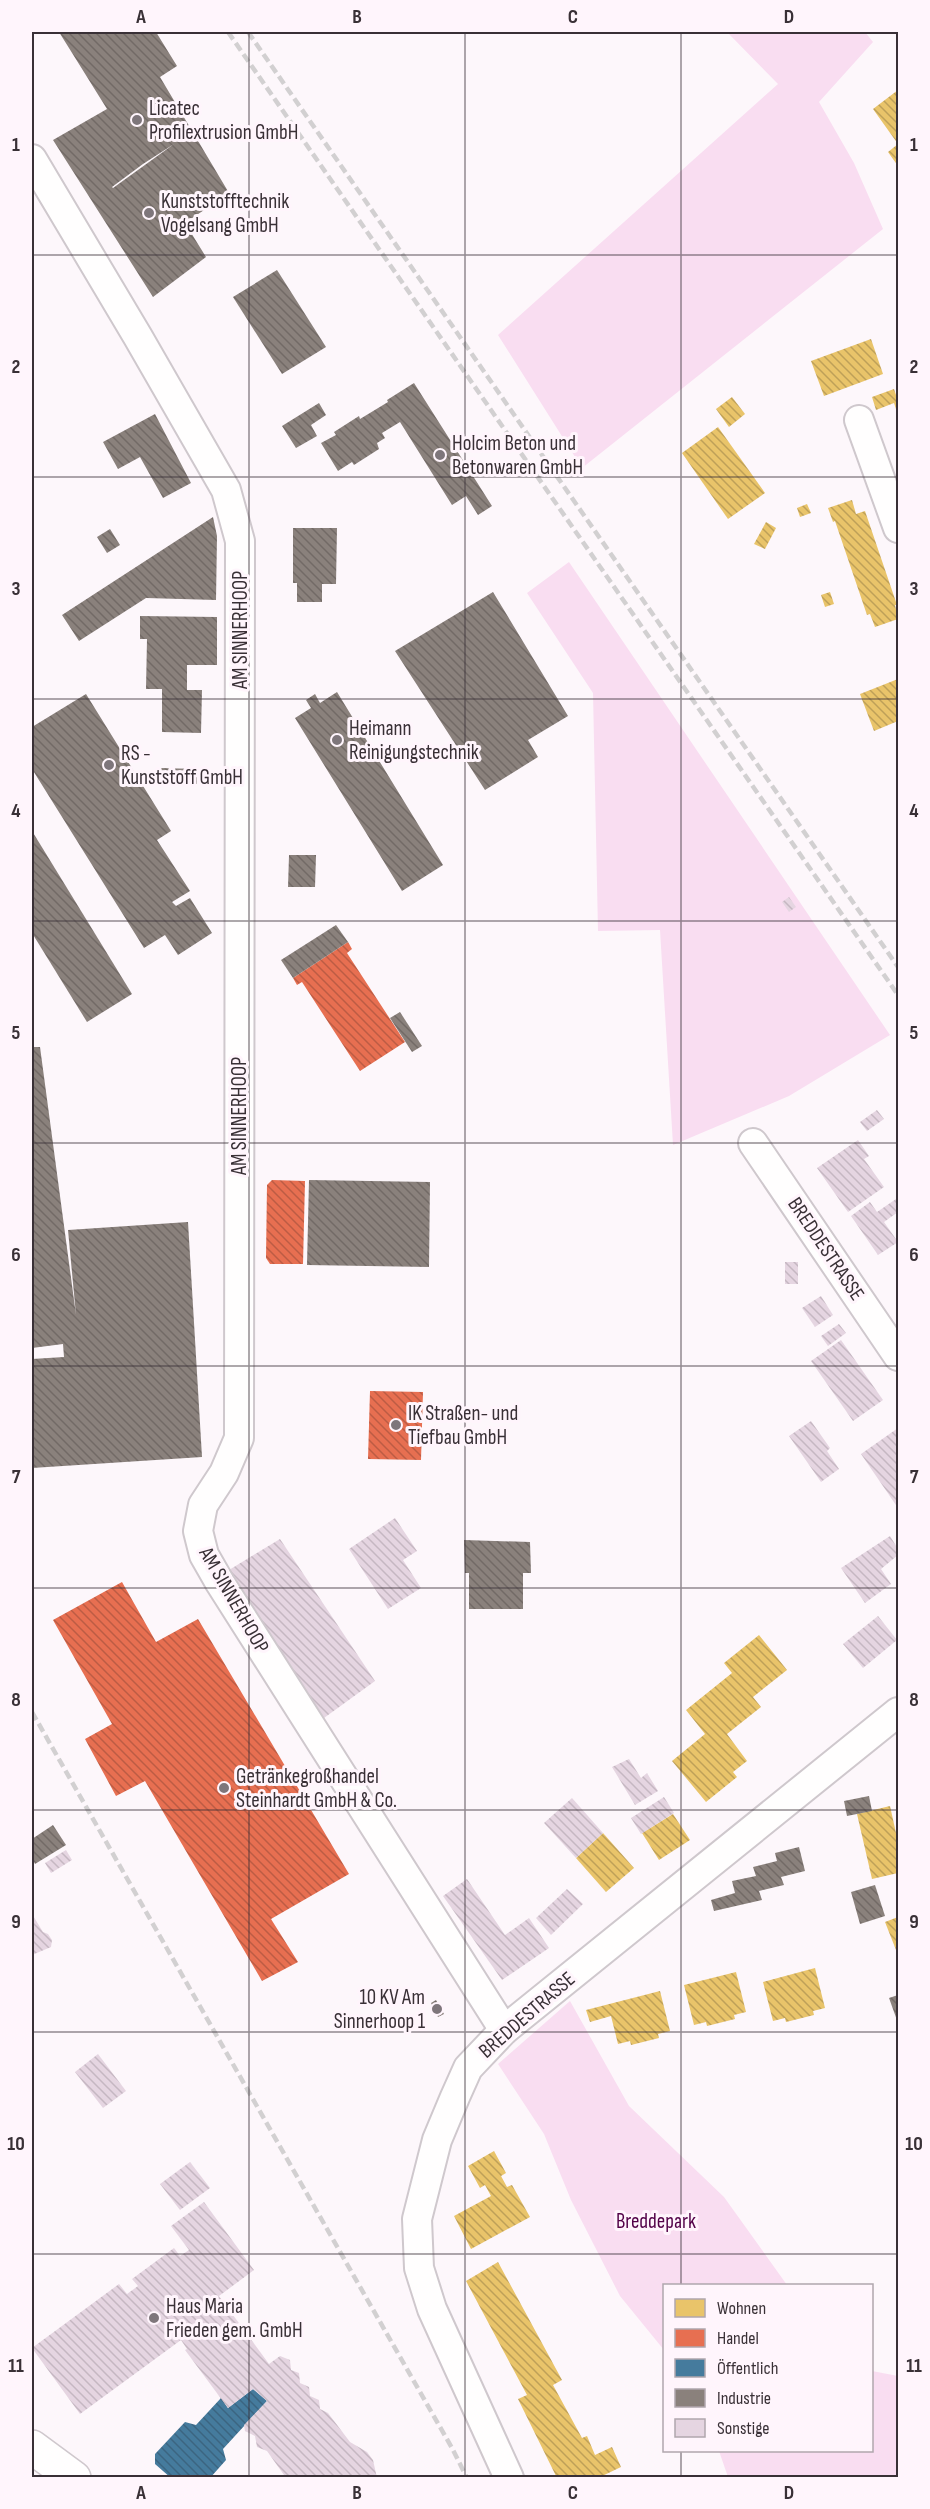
<svg xmlns="http://www.w3.org/2000/svg" width="930" height="2509" font-family="'Sofia Sans Condensed',sans-serif">
	<style>
		.green { fill: #f9ddf1 }
		.homes { fill: url(#homes-back-hatch) }
		.shops { fill: url(#shops-back-hatch) }
		.public { fill: url(#public-back-hatch) }
		.industry { fill: url(#industry-back-hatch); fill-rule: evenodd }
		.building { fill: url(#building-back-hatch) }
		.lines { fill: none; stroke-linecap: round; stroke-linejoin: round }
		.minor-casing { stroke: #cfc8cd; stroke-width: 32 }
		.major-casing { stroke: #cfc8cd; stroke-width: 36 }
		.minor { stroke: #fffefe; stroke-width: 28 }
		.major { stroke: #fffefe; stroke-width: 33 }
		.rail { stroke: #d2d0d1; stroke-width: 4.5; stroke-dasharray: 9 4.5; stroke-linecap: butt }
		.grid { fill: none; stroke: #393036; stroke-width: 1.5; stroke-opacity: 0.55 }
		.poi-dot { fill: #7e767b; stroke: #fff5fc; stroke-width: 2 }
		.labels { text-anchor: middle; dominant-baseline: central; stroke-width: 6; stroke-linejoin: round; paint-order: stroke }
		.poi-label { font-size: 21px; fill: #393036; stroke: #fff5fc; text-anchor: start }
		.street-label { font-size: 21px; fill: #393036; stroke: #fff5fc }
		.park-label { font-size: 21px; fill: #520147; stroke: #fff5fc }
		.neatline { fill: none; stroke: #393036; stroke-width: 2 }
		.grid-label { font-size: 20px; text-anchor: middle; font-weight: bold; fill: #393036 }
	</style>
	<defs>
		<pattern id="homes-back-hatch" width="6" height="6" patternUnits="userSpaceOnUse" patternTransform="scale(1.5)"><rect width="6" height="6" fill="#e9c46a"/><path d="M-1 5l2 2M0 0l6 6M5-1l2 2" fill="none" stroke="#bea058"/></pattern>
		<pattern id="shops-back-hatch" width="6" height="6" patternUnits="userSpaceOnUse" patternTransform="scale(1.5)"><rect width="6" height="6" fill="#e76f51"/><path d="M-1 5l2 2M0 0l6 6M5-1l2 2" fill="none" stroke="#bc5c44"/></pattern>
		<pattern id="public-back-hatch" width="6" height="6" patternUnits="userSpaceOnUse" patternTransform="scale(1.5)"><rect width="6" height="6" fill="#457b9d"/><path d="M-1 5l2 2M0 0l6 6M5-1l2 2" fill="none" stroke="#3b6581"/></pattern>
		<pattern id="industry-back-hatch" width="6" height="6" patternUnits="userSpaceOnUse" patternTransform="scale(1.5)"><rect width="6" height="6" fill="#8a817c"/><path d="M-1 5l2 2M0 0l6 6M5-1l2 2" fill="none" stroke="#726a66"/></pattern>
		<pattern id="building-back-hatch" width="6" height="6" patternUnits="userSpaceOnUse" patternTransform="scale(1.5)"><rect width="6" height="6" fill="#e5d5e1"/><path d="M-1 5l2 2M0 0l6 6M5-1l2 2" fill="none" stroke="#c5b7c2"/></pattern>
	</defs>
	<rect width="100%" height="100%" fill="#fdf7fb"/>
	<!-- green -->
	<g class="green">
		<polygon points="727,32 865,32 873,42 819,102 854,163 883,229 582,468 498,335 778,84"/>
		<polygon points="569,562 890,1035 789,1096 673,1145 660,930 598,931 593,693 527,593"/>
		<polygon points="570,2001 629,2106 724,2197 787,2285 664,2286 664,2350 620,2296 571,2200 544,2134 498,2064"/>
		<polygon points="872,2371 898,2376 898,2477 728,2477 719,2451 872,2450"/>
	</g>
	<!-- homes -->
	<g class="homes">
		<polygon points="898,90 898,166 888,152 898,144 873,109"/>
		<polygon points="871,339 883,374 824,396 811,361"/>
		<polygon points="894,389 898,401 898,415 894,403 876,410 872,397"/>
		<polygon points="732,397 745,414 729,427 716,409"/>
		<polygon points="718,427 765,493 728,519 682,453"/>
		<polygon points="852,500 856,514 865,511 897,605 895,605 898,619 875,627 870,614 867,615 835,521 833,522 828,508"/>
		<polygon points="807,504 811,513 800,517 797,508"/>
		<polygon points="766,522 776,528 765,549 754,544"/>
		<polygon points="830,592 834,604 825,607 821,595"/>
		<polygon points="898,679 898,721 874,731 860,694"/>
		<polygon points="759,1635 787,1670 753,1697 761,1707 727,1734 747,1761 733,1772 737,1777 706,1802 672,1761 705,1734 686,1710 732,1673 724,1663"/>
		<polygon points="890,1806 898,1842 898,1873 872,1879 857,1814"/>
		<polygon points="673,1814 690,1840 659,1860 642,1833"/>
		<polygon points="603,1833 634,1868 606,1892 576,1858"/>
		<polygon points="898,1917 898,1955 885,1922"/>
		<polygon points="815,1968 825,2008 813,2011 814,2015 786,2022 785,2018 773,2021 763,1982"/>
		<polygon points="736,1972 746,2012 734,2015 735,2019 707,2026 706,2022 694,2025 684,1985"/>
		<polygon points="660,1991 670,2031 658,2034 659,2038 631,2045 630,2041 618,2044 611,2016 590,2022 586,2010"/>
		<polygon points="494,2151 506,2173 501,2176 507,2187 512,2185 530,2217 471,2249 454,2216 491,2196 485,2185 480,2188 468,2166"/>
		<polygon points="498,2262 562,2380 553,2385 582,2438 587,2436 595,2455 612,2447 621,2467 598,2478 557,2478 518,2399 527,2395 466,2281"/>
	</g>
	<!-- shops -->
	<g class="shops">
		<polygon points="348,942 352,949 347,953 405,1042 360,1071 302,982 297,985 293,978"/>
		<polygon points="272,1180 305,1181 303,1264 270,1264 266,1258 267,1185"/>
		<polygon points="370,1391 423,1392 421,1460 368,1459"/>
		<polygon points="122,1582 156,1642 198,1619 349,1874 271,1919 298,1962 262,1981 145,1781 116,1796 85,1739 112,1724 53,1620"/>
	</g>
	<!-- public -->
	<polygon class="public" points="253,2389 267,2401 223,2449 226,2460 210,2478 171,2478 155,2464 155,2454 185,2422 196,2425 221,2398 228,2408"/>
	<!-- industry -->
	<g class="industry">
		<path d="M59,32H156L177,66L160,77L229,193L185,223L206,257L153,297L53,140L107,109ZM174,144L113,188L112,187L143,164Z"/>
		<polygon points="277,270 326,347 282,374 233,297"/>
		<polygon points="414,383 492,506 478,515 466,496 452,505 400,422 382,433 385,438 377,443 379,449 354,465 352,462 338,471 321,443 336,435 334,432 359,416 360,419 388,402 387,400"/>
		<polygon points="319,403 326,415 311,425 317,436 296,448 282,426"/>
		<polygon points="155,414 191,483 163,498 140,457 118,469 103,442"/>
		<polygon points="213,517 217,536 216,600 146,598 79,641 62,615"/>
		<polygon points="293,528 337,528 336,584 322,584 322,602 297,602 297,583 293,583"/>
		<polygon points="110,529 120,545 107,553 97,537"/>
		<polygon points="493,592 568,716 528,740 538,757 485,790 395,651"/>
		<polygon points="140,616 217,617 217,665 187,665 187,690 202,690 201,733 162,732 162,689 146,689 147,639 140,639"/>
		<polygon points="337,692 443,865 402,891 295,718 311,708 306,700 315,694 320,703"/>
		<polygon points="86,694 171,831 157,840 190,891 172,902 176,906 190,898 212,933 178,955 165,935 144,948 32,769 32,727"/>
		<polygon points="161,768 197,769 197,784 161,783"/>
		<polygon points="32,831 132,994 87,1022 32,933"/>
		<polygon points="289,855 316,855 315,887 288,887"/>
		<polygon points="336,925 348,942 293,978 281,960"/>
		<polygon points="400,1012 422,1046 412,1052 390,1018"/>
		<polygon points="32,1047 40,1047 76,1315 68,1230 188,1222 202,1457 32,1468 32,1359 64,1357 63,1344 32,1348"/>
		<polygon points="309,1180 430,1182 429,1267 307,1265"/>
		<polygon points="464,1540 530,1542 531,1573 523,1573 523,1609 469,1609 469,1573 465,1573"/>
		<polygon points="869,1796 872,1811 847,1816 844,1801"/>
		<polygon points="53,1825 66,1845 35,1864 32,1858 32,1839"/>
		<polygon points="799,1847 805,1871 781,1877 784,1885 759,1891 762,1900 714,1911 711,1900 735,1893 732,1881 756,1876 753,1867 777,1861 775,1853"/>
		<polygon points="875,1885 885,1916 860,1924 851,1892"/>
		<polygon points="898,1995 898,2023 889,1998"/>
		<polygon points="436,2000 444,2014 438,2017 431,2003"/>
	</g>
	<!-- building -->
	<g class="building">
		<polygon points="789,897 796,907 789,912 782,902"/>
		<polygon points="877,1110 884,1119 867,1131 860,1122"/>
		<polygon points="858,1140 869,1156 864,1159 884,1187 848,1212 817,1168"/>
		<polygon points="896,1199 898,1212 884,1222 898,1242 878,1255 851,1216 870,1202 877,1212"/>
		<rect x="785" y="1262" width="13" height="22"/>
		<polygon points="821,1296 833,1315 815,1327 802,1308"/>
		<polygon points="839,1324 846,1333 828,1346 821,1336"/>
		<polygon points="841,1340 883,1400 853,1421 811,1361"/>
		<polygon points="811,1421 830,1448 827,1451 839,1469 821,1482 789,1436"/>
		<polygon points="898,1428 898,1508 861,1454"/>
		<polygon points="395,1518 417,1551 403,1560 421,1588 388,1609 349,1549"/>
		<polygon points="890,1536 898,1549 898,1555 881,1569 891,1584 865,1603 841,1568"/>
		<polygon points="280,1539 375,1681 324,1718 229,1570"/>
		<polygon points="878,1616 897,1640 863,1668 843,1644"/>
		<polygon points="629,1759 641,1778 647,1773 658,1791 635,1805 612,1767"/>
		<polygon points="664,1797 674,1813 641,1834 631,1818"/>
		<polygon points="572,1798 603,1833 576,1858 544,1823"/>
		<polygon points="66,1850 72,1860 51,1873 45,1863"/>
		<polygon points="467,1879 505,1935 529,1918 549,1948 502,1980 443,1896"/>
		<polygon points="567,1889 583,1904 551,1935 536,1918"/>
		<polygon points="32,1914 43,1932 48,1934 52,1940 51,1947 32,1955"/>
		<polygon points="98,2054 126,2091 103,2108 75,2072"/>
		<polygon points="190,2162 210,2188 180,2210 160,2184"/>
		<polygon points="204,2202 254,2270 219,2296 269,2364 280,2356 290,2360 291,2370 299,2373 300,2383 309,2387 310,2396 319,2400 320,2409 328,2413 350,2442 367,2452 373,2460 377,2478 282,2478 284,2475 267,2451 257,2447 255,2436 245,2431 244,2425 267,2401 253,2389 228,2408 185,2350 187,2349 181,2340 80,2414 32,2348 119,2284 127,2294 138,2286 132,2279 174,2248 180,2256 189,2250 171,2226"/>
	</g>
	<g class="lines">
		<!-- minor casing -->
		<g class="minor-casing">
			<g id="minor">
				<polyline points="32,159 138,337 226,490 240,541 239,1438 224,1473 203,1505 198,1531 204,1555 220,1583 504,2030"/>
				<polyline points="859,420 898,528"/>
				<polyline points="753,1143 898,1356"/>
				<polyline points="509,2478 432,2309 419,2268 417,2219 437,2140 455,2097 468,2068 504,2030 898,1712"/>
			</g>
		</g>
		<!-- major casing -->
		<g class="major-casing">
			<polyline id="major" points="32,2447 74,2478"/>
		</g>
		<!-- minor -->
		<use href="#minor" class="minor"/>
		<!-- major -->
		<use href="#major" class="major"/>
		<!-- rail -->
		<g class="rail">
			<polyline points="228,32 898,995"/>
			<polyline points="248,32 898,967"/>
			<polyline points="32,1712 452,2448 467,2478"/>
		</g>
	</g>
	<!-- grid -->
	<path class="grid" d="M249,32V2478M465,32V2478M681,32V2286M32,255H898M32,477H898M32,699H898M32,921H898M32,1143H898M32,1366H898M32,1588H898M32,1810H898M32,2032H898M32,2254H898M681,2450V2478"/>
	<!-- markers -->
	<g class="poi-dot">
		<circle cx="137" cy="120" r="6"/>
		<circle cx="149" cy="213" r="6"/>
		<circle cx="440" cy="455" r="6"/>
		<circle cx="337" cy="740" r="6"/>
		<circle cx="109" cy="765" r="6"/>
		<circle cx="396" cy="1425" r="6"/>
		<circle cx="224" cy="1788" r="6"/>
		<circle cx="437" cy="2009" r="6"/>
		<circle cx="154" cy="2318" r="6"/>
	</g>
	<g class="labels">
		<!-- poi labels -->
		<g class="poi-label">
			<text x="149" y="108">Licatec<tspan x="149" dy="24">Profilextrusion GmbH</tspan></text>
			<text x="161" y="201">Kunststofftechnik<tspan x="161" dy="24">Vogelsang GmbH</tspan></text>
			<text x="452" y="443">Holcim Beton und<tspan x="452" dy="24">Betonwaren GmbH</tspan></text>
			<text x="349" y="728">Heimann<tspan x="349" dy="24">Reinigungstechnik</tspan></text>
			<text x="121" y="753">RS -<tspan x="121" dy="24">Kunststoff GmbH</tspan></text>
			<text x="408" y="1413">IK Straßen- und<tspan x="408" dy="24">Tiefbau GmbH</tspan></text>
			<text x="236" y="1776">Getränkegroßhandel<tspan x="236" dy="24">Steinhardt GmbH &amp; Co.</tspan></text>
			<text x="425" y="1997" text-anchor="end">10 KV Am<tspan x="425" dy="24">Sinnerhoop 1</tspan></text>
			<text x="166" y="2306">Haus Maria<tspan x="166" dy="24">Frieden gem. GmbH</tspan></text>
		</g>
		<!-- street labels -->
		<g class="street-label">
			<text transform="translate(240 630) rotate(-90)">AM SINNERHOOP</text>
			<text transform="translate(239 1116) rotate(-90)">AM SINNERHOOP</text>
			<text transform="translate(826 1249) rotate(56)">BREDDESTRASSE</text>
			<text transform="translate(234 1600) rotate(60)">AM SINNERHOOP</text>
			<text transform="translate(527 2015) rotate(-41)">BREDDESTRASSE</text>
		</g>
		<!-- park labels -->
		<g class="park-label">
			<text x="656" y="2221">Breddepark</text>
		</g>
	</g>
	<!-- border -->
	<rect width="930" height="2509" fill="none" stroke="#fff5fc" stroke-width="66"/>
	<!-- legend -->
	<rect x="663" y="2284" width="210" height="168" fill="#fff5fc" stroke="#b0a6ad" stroke-width="1.5"/>
	<rect x="675" y="2299" width="30" height="18" fill="#e9c46a" stroke="#b0a6ad" stroke-width="1.5"/>
	<text x="717" y="2314" font-size="18" fill="#393036">Wohnen</text>
	<rect x="675" y="2329" width="30" height="18" fill="#e76f51" stroke="#b0a6ad" stroke-width="1.5"/>
	<text x="717" y="2344" font-size="18" fill="#393036">Handel</text>
	<rect x="675" y="2359" width="30" height="18" fill="#457b9d" stroke="#b0a6ad" stroke-width="1.5"/>
	<text x="717" y="2374" font-size="18" fill="#393036">Öffentlich</text>
	<rect x="675" y="2389" width="30" height="18" fill="#8a817c" stroke="#b0a6ad" stroke-width="1.5"/>
	<text x="717" y="2404" font-size="18" fill="#393036">Industrie</text>
	<rect x="675" y="2419" width="30" height="18" fill="#e5d5e1" stroke="#b0a6ad" stroke-width="1.5"/>
	<text x="717" y="2434" font-size="18" fill="#393036">Sonstige</text>
	<rect x="33" y="33" width="864" height="2443" class="neatline"/>
	<g class="grid-label">
		<text x="141" y="23">A</text>
		<text x="357" y="23">B</text>
		<text x="573" y="23">C</text>
		<text x="789" y="23">D</text>
		<text x="16" y="151">1</text>
		<text x="914" y="151">1</text>
		<text x="16" y="373">2</text>
		<text x="914" y="373">2</text>
		<text x="16" y="595">3</text>
		<text x="914" y="595">3</text>
		<text x="16" y="817">4</text>
		<text x="914" y="817">4</text>
		<text x="16" y="1039">5</text>
		<text x="914" y="1039">5</text>
		<text x="16" y="1261">6</text>
		<text x="914" y="1261">6</text>
		<text x="16" y="1483">7</text>
		<text x="914" y="1483">7</text>
		<text x="16" y="1706">8</text>
		<text x="914" y="1706">8</text>
		<text x="16" y="1928">9</text>
		<text x="914" y="1928">9</text>
		<text x="16" y="2150">10</text>
		<text x="914" y="2150">10</text>
		<text x="16" y="2372">11</text>
		<text x="914" y="2372">11</text>
		<text x="141" y="2499">A</text>
		<text x="357" y="2499">B</text>
		<text x="573" y="2499">C</text>
		<text x="789" y="2499">D</text>
	</g>
</svg>
